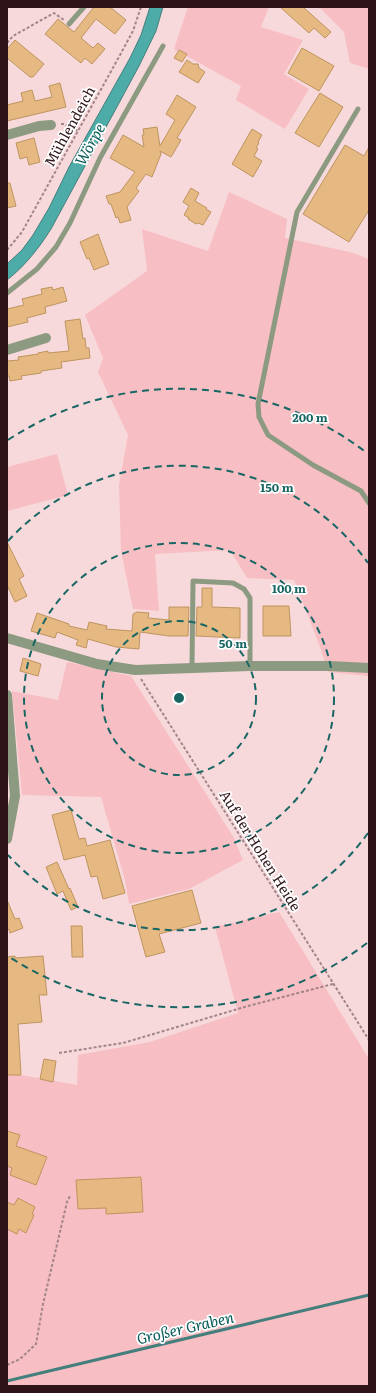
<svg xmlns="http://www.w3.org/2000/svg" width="376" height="1393" font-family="Literata,serif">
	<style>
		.green { fill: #f7bec3 }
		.water { fill: #4eaca8; stroke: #447e7d }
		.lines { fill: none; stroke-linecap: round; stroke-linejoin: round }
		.stream { stroke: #447e7d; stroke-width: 3 }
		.building { fill: #e6b982; stroke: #be945f }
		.path { stroke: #a28588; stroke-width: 2; stroke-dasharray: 3 2; stroke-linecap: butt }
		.lane { stroke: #8c9a81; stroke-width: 5 }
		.street { stroke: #8c9a81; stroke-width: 10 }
		.ring { fill: none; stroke: #186664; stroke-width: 2; stroke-dasharray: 7 5 }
		.labels { text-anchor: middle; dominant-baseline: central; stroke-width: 3.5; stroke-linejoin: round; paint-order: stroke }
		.street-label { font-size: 14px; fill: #2e1418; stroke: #fff }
		.water-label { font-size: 15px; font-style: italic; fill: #095c5a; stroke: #fff }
		.centre { fill: #186664; stroke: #fff; stroke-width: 2 }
		.ring-label { font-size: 12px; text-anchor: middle; font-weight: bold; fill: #186664; stroke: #fff; stroke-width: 3.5; stroke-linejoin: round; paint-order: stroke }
	</style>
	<rect width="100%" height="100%" fill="#f8d9db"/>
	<!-- green -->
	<g class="green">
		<polygon points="188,7 269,7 261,27 303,40 284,74 309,89 285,129 236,100 241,86 174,49"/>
		<polygon points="319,7 369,7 369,69 350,63 344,32"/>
		<polygon points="229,192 287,219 285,238 350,252 369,259 369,676 328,672 320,647 294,580 247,578 230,550 155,554 159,611 133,609 121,551 119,485 128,435 98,372 103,358 85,315 147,271 142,229 208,251"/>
		<polygon points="57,454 68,495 7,511 7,467"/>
		<polygon points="67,662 131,676 234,838 243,860 189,889 129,904 125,880 101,797 22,795 12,691 58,700"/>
		<polygon points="279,912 369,1059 369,1386 8,1386 7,1385 7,1075 21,1075 77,1085 78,1055 150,1042 238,1013 215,927"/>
	</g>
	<!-- water -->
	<path class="water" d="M150,7H163L156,31L139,66L51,229C39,248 25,266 7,280V264L22,250L33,235L49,208L69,167L130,58L141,35Z"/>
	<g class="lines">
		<!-- stream -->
		<polyline class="stream" points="7,1381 369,1295"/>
	</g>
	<!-- building -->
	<g class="building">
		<polygon points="94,7 110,7 126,20 115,34 96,19 81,38 93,48 98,43 105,49 92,64 85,58 81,63 45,34 58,19 74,32"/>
		<polygon points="280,7 303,7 331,32 325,38 314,28 309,33"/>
		<polygon points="15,40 44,64 33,77 30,77 7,58 7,49"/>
		<polygon points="302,48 334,66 319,91 288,73"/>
		<polygon points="179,50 187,54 182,62 174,58"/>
		<polygon points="187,60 193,64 198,64 199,68 205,72 198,83 179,72"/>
		<polygon points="60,83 66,107 7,121 7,105 23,101 21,93 32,90 35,101 52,97 49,86"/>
		<polygon points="320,93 343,107 319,147 295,133"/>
		<polygon points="177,95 196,107 177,138 181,140 171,157 160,151 161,154 152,177 146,174 136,188 139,191 127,207 131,220 120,223 118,217 116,218 111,204 109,204 106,196 120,192 135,172 110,158 123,135 144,147 142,135 144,135 143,129 157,127 160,146 175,120 166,114"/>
		<polygon points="252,129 262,135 258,142 259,143 256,148 258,149 254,156 262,161 253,177 232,164"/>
		<polygon points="34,138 40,162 29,165 27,157 20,159 16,143"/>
		<polygon points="345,145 364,156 369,147 369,210 349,242 303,214"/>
		<polygon points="7,183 10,183 16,206 7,208"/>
		<polygon points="191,188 199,193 195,201 207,208 206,209 211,212 203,225 198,223 196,224 188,219 189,218 184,215 189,206 183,202"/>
		<polygon points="98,234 109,264 94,270 89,258 87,259 80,242"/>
		<polygon points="52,287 53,290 63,287 67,301 45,307 46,313 27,318 28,322 7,327 7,309 24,305 22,299 42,294 41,289"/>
		<polygon points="80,319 83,339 85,338 86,348 89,348 90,358 61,362 62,368 41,371 41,373 21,376 22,379 10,381 9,376 7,376 7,361 19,360 18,357 38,354 38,353 48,351 48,353 69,351 65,321"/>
		<polygon points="7,542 24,576 19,579 27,596 15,602 7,585"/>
		<polygon points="202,588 212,588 212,607 240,608 240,638 196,636 197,607 202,607"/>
		<polygon points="263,606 289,606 291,636 263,636"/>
		<polygon points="169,607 189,607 188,636 169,636 140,632 139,649 116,647 88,639 86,648 76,645 78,640 57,632 55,638 31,631 37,613 69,624 69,626 87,630 89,622 107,626 106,629 132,631 133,614 137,612 149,613 148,618 169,620"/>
		<polygon points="23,658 41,664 38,676 20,671"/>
		<polygon points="71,810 79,839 85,838 87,846 110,840 125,893 103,899 97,876 91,877 85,855 64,860 52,815"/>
		<polygon points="57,862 69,889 70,888 78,907 71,910 63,891 57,894 46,867"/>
		<polygon points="192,890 201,923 159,934 165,952 146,957 132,906"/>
		<polygon points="7,900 15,919 19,918 23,928 10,933 9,929 7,930"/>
		<polygon points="71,926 82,926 83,957 72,957"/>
		<polygon points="15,956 15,958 43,956 47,995 39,995 42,1022 18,1024 21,1075 7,1075 7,957"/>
		<polygon points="44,1059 56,1061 53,1082 40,1079"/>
		<polygon points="7,1131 20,1135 16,1146 47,1157 36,1185 10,1175 12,1168 7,1166"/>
		<polygon points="141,1177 143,1212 106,1214 106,1208 78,1209 76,1180"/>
		<polygon points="18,1198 35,1207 32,1214 34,1215 26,1233 19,1229 17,1234 7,1229 7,1202 14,1205"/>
	</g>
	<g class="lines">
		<!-- path -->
		<g class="path">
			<polyline points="7,43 13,36 54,13 64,20"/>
			<polyline points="61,124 64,124 78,131"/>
			<polyline points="7,250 22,232 120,55 133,31 141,7"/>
			<polyline points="141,679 369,1040"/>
			<polyline points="59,1053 123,1043 248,1006 333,984"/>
			<polyline points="7,1365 20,1359 36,1344 43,1304 67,1202 70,1196"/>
		</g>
		<!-- lane -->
		<g class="lane">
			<polyline points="69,24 84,7"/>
			<polyline points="358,109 297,212 258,404 259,417 268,435 313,465 361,491 369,503"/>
			<polyline points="7,293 37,269 56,247 70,223 100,158 163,46"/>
			<polyline points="192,667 193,581 233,583 244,589 250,598 250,666"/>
		</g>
		<!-- street -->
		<g class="street">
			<polyline points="7,135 39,126 51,125"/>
			<polyline points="7,350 46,338"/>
			<polyline points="7,638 97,664 135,670 250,666 329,666 369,668"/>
			<polyline points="7,695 15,796 7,839"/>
		</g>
	</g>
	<!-- distance rings -->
	<g class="ring">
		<circle cx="179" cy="698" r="77"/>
		<circle cx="179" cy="698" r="155"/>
		<path d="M368 833A232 232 0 0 1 8 855M8 541A232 232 0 0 1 368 563"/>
		<path d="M367 943A309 309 0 0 1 8 956M8 440A309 309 0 0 1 367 453"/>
	</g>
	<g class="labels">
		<!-- street labels -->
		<g class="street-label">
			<text transform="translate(69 126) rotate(-61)">Mühlendeich</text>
			<text transform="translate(261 850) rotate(58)">Auf der Hohen Heide</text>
		</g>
		<!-- water labels -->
		<g class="water-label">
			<text transform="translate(89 144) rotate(-61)">Wörpe</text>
			<text transform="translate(185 1327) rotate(-13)">Großer Graben</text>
		</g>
	</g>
	<circle cx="179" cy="698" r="6" class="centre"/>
	<g class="ring-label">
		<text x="310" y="422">200 m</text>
		<text x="277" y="492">150 m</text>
		<text x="289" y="593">100 m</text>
		<text x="233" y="648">50 m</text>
	</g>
	<!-- border -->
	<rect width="376" height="1393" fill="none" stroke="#2e1418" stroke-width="16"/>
</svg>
